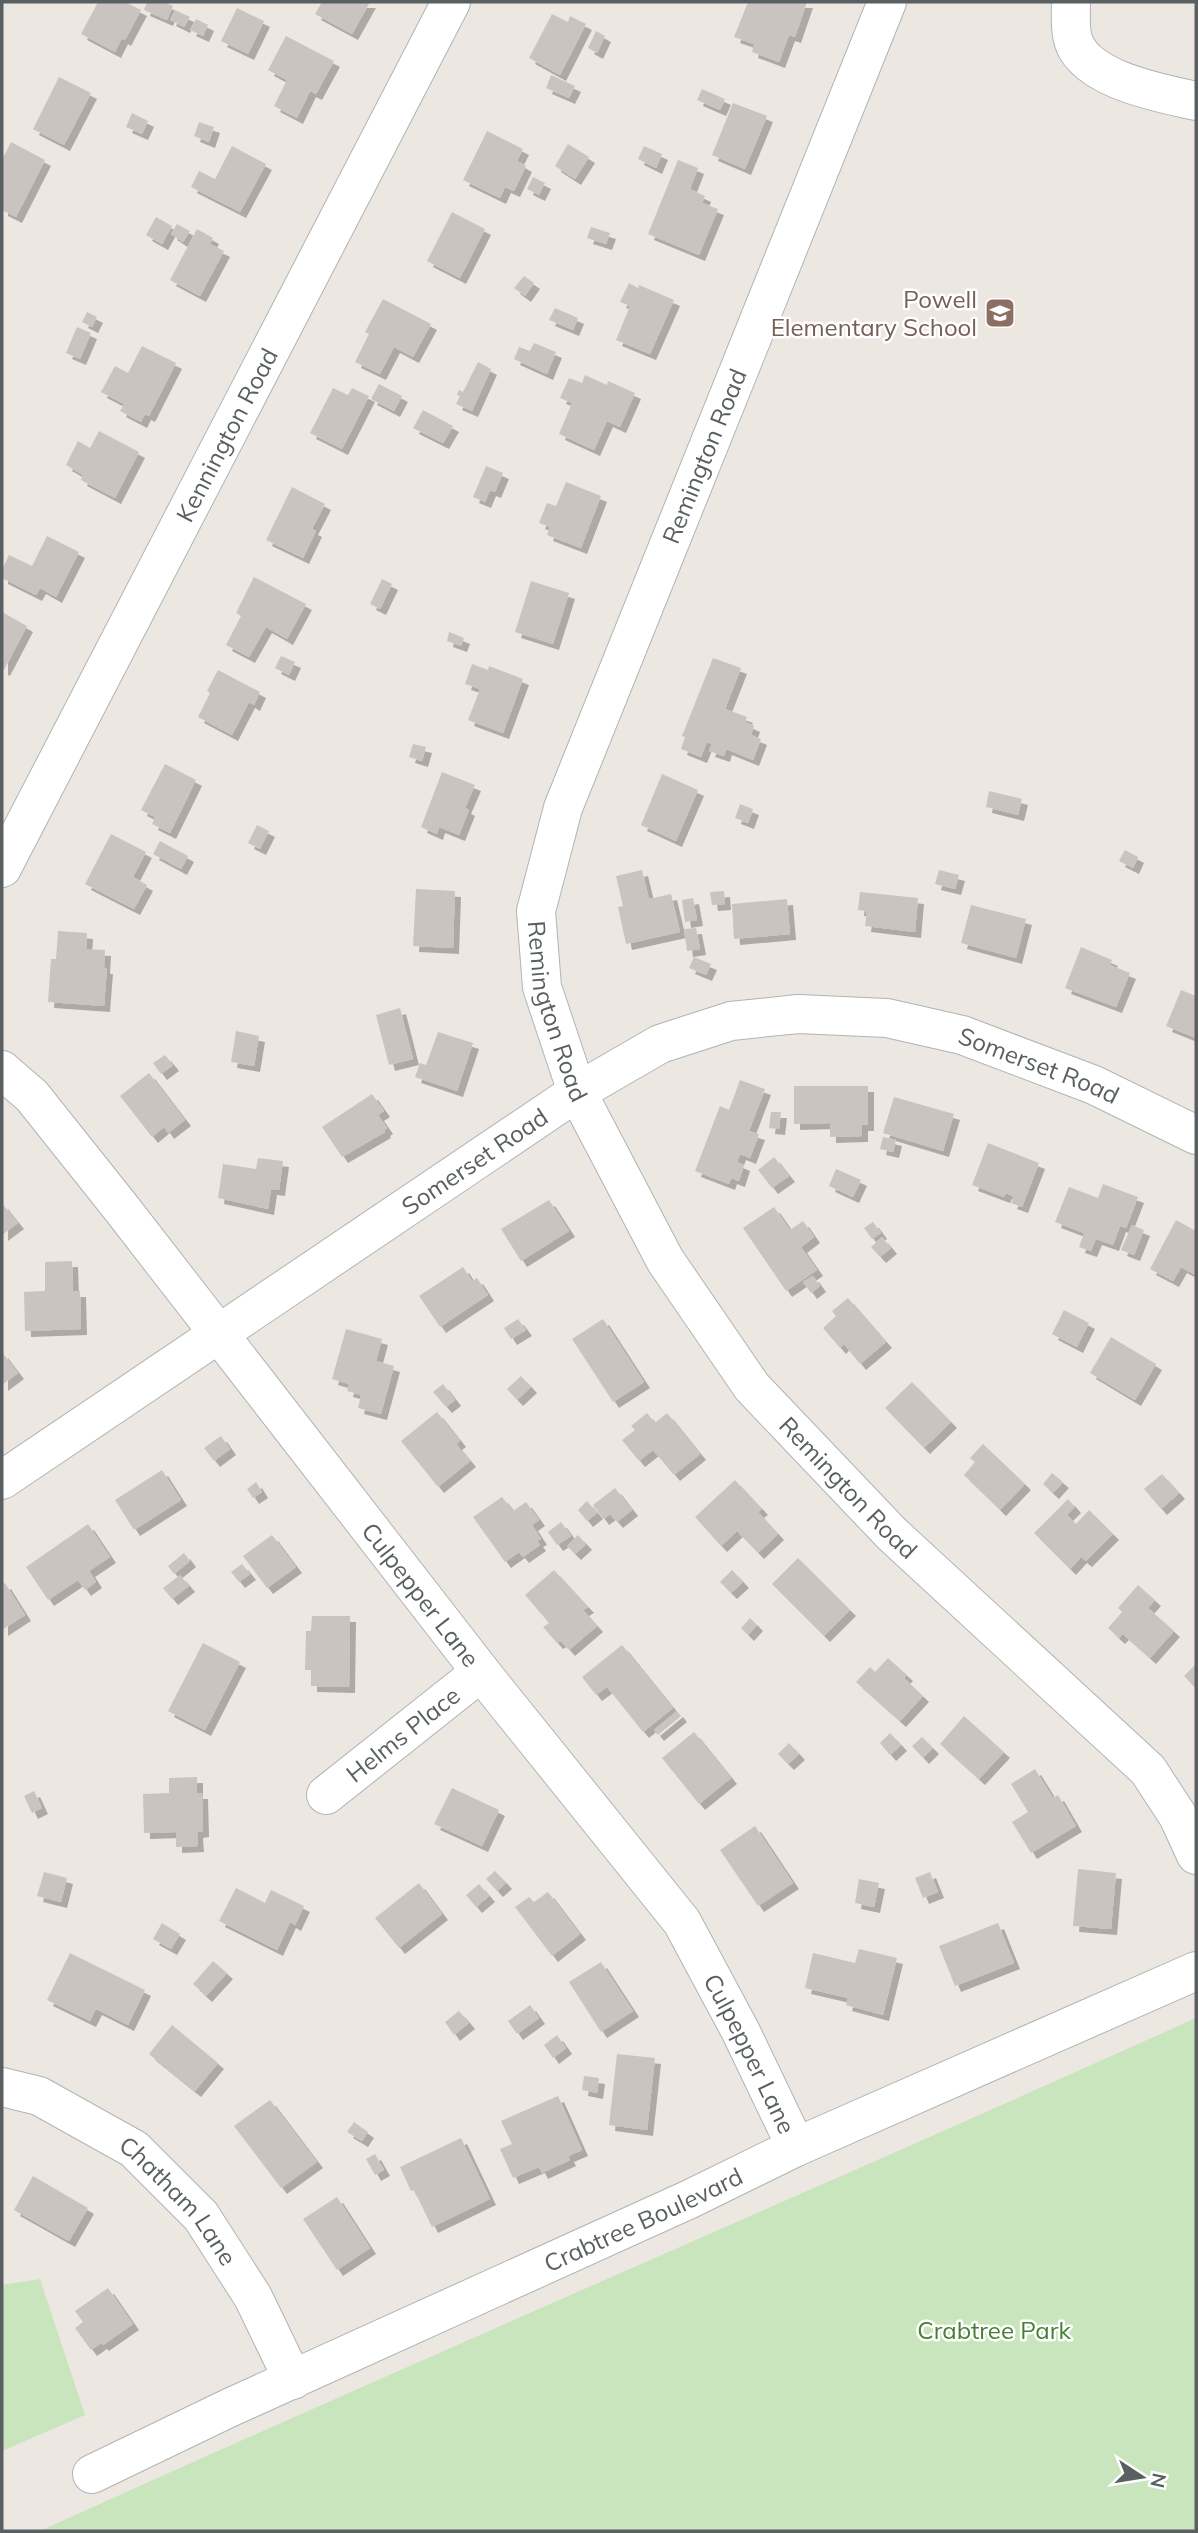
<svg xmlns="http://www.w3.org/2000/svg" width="1198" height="2533" font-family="Mulish,sans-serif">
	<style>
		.green { fill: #c9e5bd }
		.building { fill: #cac4c1; filter: url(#shadow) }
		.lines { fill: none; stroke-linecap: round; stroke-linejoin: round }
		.minor-casing { stroke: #afb4b7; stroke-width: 40 }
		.minor { stroke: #fff; stroke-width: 38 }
		.labels { text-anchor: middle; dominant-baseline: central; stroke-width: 5; stroke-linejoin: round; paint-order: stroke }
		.education-label { font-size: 24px; fill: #785e54; stroke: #fff; text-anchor: end }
		.street-label { font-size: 24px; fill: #5a6062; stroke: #fff }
		.park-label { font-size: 24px; fill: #478033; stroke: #fff }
	</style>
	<defs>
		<filter id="shadow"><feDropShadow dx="6" dy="6" stdDeviation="0" flood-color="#0004"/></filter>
	</defs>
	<rect width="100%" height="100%" fill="#ede7e1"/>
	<!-- green -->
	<g class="green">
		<path d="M1196,2018V2531H40C424,2357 812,2191 1196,2018Z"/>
		<polygon points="40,2279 85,2415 2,2451 2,2285"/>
	</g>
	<!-- building -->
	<g class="building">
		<polygon points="98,2 125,2 141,10 125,40 122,38 115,52 81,34"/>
		<polygon points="147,2 163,2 173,6 167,20 144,10"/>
		<polygon points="322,2 370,2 352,34 315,14"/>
		<polygon points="748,2 807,2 795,37 789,35 779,62 752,52 754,44 734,37"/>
		<polygon points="237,8 264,21 248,54 221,41"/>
		<polygon points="175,10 190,17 184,27 170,20"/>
		<polygon points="552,14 568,22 570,16 586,24 560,75 529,58"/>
		<polygon points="196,19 208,25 203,36 190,30"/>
		<polygon points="596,31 605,36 597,53 588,48"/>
		<polygon points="286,36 334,61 316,94 310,91 297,118 274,106 287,80 268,70"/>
		<polygon points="551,75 575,86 569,98 546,88"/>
		<polygon points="59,77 91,93 64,145 33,129"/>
		<polygon points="702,89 725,99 720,110 697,100"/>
		<polygon points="733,103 767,116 745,169 712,155"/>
		<polygon points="132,113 148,121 142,134 126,127"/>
		<polygon points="199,122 214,127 209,142 194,136"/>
		<polygon points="487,131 523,149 517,161 526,166 514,191 505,187 500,198 463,180"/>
		<polygon points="11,142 45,160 16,217 2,210 2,160"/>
		<polygon points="568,144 589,157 575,179 555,166"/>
		<polygon points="232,146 266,164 240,212 191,187 199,171 215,179"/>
		<polygon points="644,146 662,154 656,168 638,159"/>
		<polygon points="678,160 698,168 690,189 705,196 702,203 718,209 699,255 648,234"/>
		<polygon points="533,177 545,183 539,195 527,189"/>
		<polygon points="452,212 485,229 460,278 427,261"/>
		<polygon points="156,217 172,226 162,244 146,235"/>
		<polygon points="177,224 190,231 183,242 171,234"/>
		<polygon points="591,227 610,233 606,244 587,238"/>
		<polygon points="197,229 213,238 210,244 224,251 200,296 170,280"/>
		<polygon points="524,276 534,283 525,296 514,288"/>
		<polygon points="629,283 638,288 639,285 674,300 650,354 616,340 630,306 620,302"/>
		<polygon points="383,299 431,324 413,357 394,347 380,374 355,362 369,334 365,332"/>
		<polygon points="555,308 578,318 573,330 549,320"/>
		<polygon points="87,312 97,317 92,327 82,322"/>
		<polygon points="77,327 91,333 80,359 66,353"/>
		<polygon points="534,343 556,352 547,374 514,359 519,347 530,351"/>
		<polygon points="142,346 176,363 149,416 145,414 141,422 120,411 124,404 101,392 115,366 128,373"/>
		<polygon points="478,362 491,369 472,411 456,404 460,396 457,395 459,390 463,392"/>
		<polygon points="585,375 607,385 608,381 635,393 620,427 607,421 594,450 559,434 572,403 560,398 569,378 582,383"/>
		<polygon points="379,384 402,396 394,411 371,399"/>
		<polygon points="333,388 348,395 352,388 369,396 342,449 310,433"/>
		<polygon points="423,410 453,426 443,443 413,428"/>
		<polygon points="99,431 139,452 115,498 81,480 83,475 66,465 78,441 90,448"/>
		<polygon points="486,466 503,473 495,492 490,490 485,502 473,497"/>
		<polygon points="566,482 601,496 581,548 547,535 550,527 539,523 547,503 556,506"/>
		<polygon points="292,487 325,504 312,529 316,531 303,558 266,540"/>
		<polygon points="47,536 79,552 56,597 40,588 36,595 2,578 2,570 9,555 32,566"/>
		<polygon points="254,577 306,604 287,639 266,627 249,657 226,645 241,616 236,613"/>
		<polygon points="382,579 392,584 380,609 370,604"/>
		<polygon points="531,581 569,593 553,644 515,632"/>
		<polygon points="2,612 27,626 4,670 2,669"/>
		<polygon points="449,632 464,638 461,646 447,641"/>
		<polygon points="281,656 295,662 289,675 275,668"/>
		<polygon points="713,658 741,668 725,709 747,717 745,722 754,726 751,735 761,739 753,760 726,749 724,756 709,751 712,744 707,742 701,757 681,749 685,737 682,736"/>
		<polygon points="472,664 488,670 489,666 523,679 503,733 468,720 480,689 465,684"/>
		<polygon points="218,670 260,692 254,705 249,702 232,735 198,717 210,693 207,691"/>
		<polygon points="413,744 426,747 422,761 409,757"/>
		<polygon points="165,764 196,780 170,833 152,824 155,817 141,810"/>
		<polygon points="442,772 475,785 465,808 469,810 459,835 439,827 437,834 421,827"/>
		<polygon points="662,774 698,790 676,841 641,825"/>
		<polygon points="989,791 1022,799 1018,815 986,807"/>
		<polygon points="740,804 753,809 748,823 735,818"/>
		<polygon points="257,825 269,831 260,849 248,843"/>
		<polygon points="111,834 146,852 133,877 147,885 134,909 85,884"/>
		<polygon points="160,841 188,856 181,869 153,854"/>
		<polygon points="1125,850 1138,857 1133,868 1119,861"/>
		<polygon points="642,870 649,899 671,894 680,932 626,944 618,907 623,906 616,876"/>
		<polygon points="939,870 959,875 955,889 935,884"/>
		<polygon points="416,889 455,891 453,948 413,946"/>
		<polygon points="724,891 725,904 712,905 710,892"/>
		<polygon points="860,892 918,898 915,932 865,926 867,911 858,910"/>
		<polygon points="693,898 697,920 685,922 682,900"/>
		<polygon points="787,899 790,934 734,939 732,904"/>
		<polygon points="971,905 1026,919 1016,958 961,943"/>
		<polygon points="696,928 700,949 687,951 684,929"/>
		<polygon points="58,931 87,933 86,949 105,950 104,968 107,968 104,1006 48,1002 51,959 56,959"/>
		<polygon points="1081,947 1112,960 1110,965 1130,973 1116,1007 1065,988"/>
		<polygon points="694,957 711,964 706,975 689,968"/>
		<polygon points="1181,990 1196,996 1196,1038 1166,1026"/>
		<polygon points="400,1008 413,1059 389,1065 376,1015"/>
		<polygon points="236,1031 259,1036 254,1066 231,1062"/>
		<polygon points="438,1032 473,1043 457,1091 415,1077 420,1063 426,1065"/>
		<polygon points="165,1055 173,1065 161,1074 153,1063"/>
		<polygon points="149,1073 185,1120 168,1133 164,1127 152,1137 120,1096"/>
		<polygon points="740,1080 765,1089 749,1131 759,1134 750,1158 740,1154 737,1162 744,1165 739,1181 731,1178 729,1184 695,1171 720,1106 729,1110"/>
		<polygon points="794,1086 868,1086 868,1125 862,1125 862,1136 830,1137 830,1123 794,1124"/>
		<polygon points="372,1094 384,1111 378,1115 387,1128 384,1130 385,1132 342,1157 322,1127"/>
		<polygon points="894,1097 954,1114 943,1151 883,1133"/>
		<polygon points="771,1112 781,1112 779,1129 769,1128"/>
		<polygon points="883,1137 896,1140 893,1152 880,1149"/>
		<polygon points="988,1143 1039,1163 1022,1207 1011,1203 1014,1197 1006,1193 1004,1197 972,1185"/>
		<polygon points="774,1157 789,1176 772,1188 758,1170"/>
		<polygon points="258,1158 283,1161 279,1190 271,1189 268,1209 218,1198 223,1164 256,1169"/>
		<polygon points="836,1169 861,1180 853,1197 829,1186"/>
		<polygon points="1103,1184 1138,1197 1126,1228 1120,1226 1113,1245 1096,1239 1091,1251 1079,1247 1084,1233 1055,1222 1069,1187 1098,1198"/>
		<polygon points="549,1200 569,1231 521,1261 501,1229"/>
		<polygon points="2,1203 18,1223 2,1235"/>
		<polygon points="774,1207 790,1230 803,1221 814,1237 801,1247 817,1270 786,1291 743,1228"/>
		<polygon points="1176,1220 1196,1231 1196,1275 1181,1267 1173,1281 1150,1269"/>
		<polygon points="873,1222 881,1233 872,1239 864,1228"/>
		<polygon points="1132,1225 1144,1230 1134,1255 1121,1250"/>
		<polygon points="882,1237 891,1248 880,1257 871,1247"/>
		<polygon points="72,1261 73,1291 80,1291 81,1329 25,1331 24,1292 45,1291 45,1262"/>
		<polygon points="463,1267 472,1281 477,1278 488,1295 440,1327 419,1296"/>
		<polygon points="813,1276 820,1286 811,1293 803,1282"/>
		<polygon points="848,1298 886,1342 860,1364 844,1344 840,1348 823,1328 836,1316 832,1311"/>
		<polygon points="1064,1310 1089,1323 1077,1347 1052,1334"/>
		<polygon points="518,1319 526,1330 511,1339 504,1328"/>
		<polygon points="603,1319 644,1382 613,1402 572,1339"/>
		<polygon points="346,1329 382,1339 376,1361 394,1366 381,1414 358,1408 361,1395 347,1391 349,1384 332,1379"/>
		<polygon points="1111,1337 1156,1364 1135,1400 1090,1373"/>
		<polygon points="2,1352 18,1373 2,1385"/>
		<polygon points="521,1376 531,1387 517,1400 507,1389"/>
		<polygon points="912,1382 951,1422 924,1448 885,1408"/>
		<polygon points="443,1384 455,1400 446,1407 433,1392"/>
		<polygon points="437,1412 460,1441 456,1444 470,1461 438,1487 401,1441"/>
		<polygon points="647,1413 655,1423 667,1413 700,1454 674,1475 653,1450 639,1461 622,1440 635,1430 631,1426"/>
		<polygon points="221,1436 230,1449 214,1461 204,1448"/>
		<polygon points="983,1444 1025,1484 1000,1510 964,1475 975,1462 970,1458"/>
		<polygon points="162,1470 181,1500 134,1530 115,1500"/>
		<polygon points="1052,1473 1063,1482 1053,1493 1043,1484"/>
		<polygon points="1162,1474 1179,1493 1161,1509 1144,1489"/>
		<polygon points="735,1480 762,1509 758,1512 778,1534 758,1553 737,1531 721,1546 695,1517"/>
		<polygon points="256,1482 262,1492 253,1498 247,1489"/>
		<polygon points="615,1488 632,1510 617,1522 610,1514 603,1519 593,1505"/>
		<polygon points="502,1497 513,1511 526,1502 539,1520 532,1525 541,1539 537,1541 540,1545 523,1557 519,1552 505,1562 473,1517"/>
		<polygon points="1068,1499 1075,1507 1067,1515 1076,1524 1089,1510 1113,1534 1086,1561 1081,1557 1070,1569 1034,1533"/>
		<polygon points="587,1501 597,1513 587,1521 578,1510"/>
		<polygon points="561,1522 571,1536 557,1545 548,1532"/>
		<polygon points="88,1524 110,1557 89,1571 96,1582 85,1590 78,1580 48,1600 26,1567"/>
		<polygon points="272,1535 296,1567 267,1588 243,1556"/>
		<polygon points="578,1535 586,1544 575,1554 567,1546"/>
		<polygon points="184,1553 190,1561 174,1574 168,1566"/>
		<polygon points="798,1558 850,1610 824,1636 772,1584"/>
		<polygon points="242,1564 250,1574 239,1582 231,1572"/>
		<polygon points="554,1570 588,1607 583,1610 597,1626 569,1650 561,1641 557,1643 543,1627 549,1623 525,1595"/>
		<polygon points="732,1570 743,1582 731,1593 720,1582"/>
		<polygon points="180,1575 189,1586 172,1599 163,1588"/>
		<polygon points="5,1583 25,1615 2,1630 2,1585"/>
		<polygon points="1138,1585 1155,1600 1148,1608 1174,1631 1150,1658 1123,1634 1119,1638 1108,1628 1122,1612 1118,1608"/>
		<polygon points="312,1616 350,1616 349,1687 311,1686 311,1670 305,1670 306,1631 311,1631"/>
		<polygon points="750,1618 757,1625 748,1635 741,1628"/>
		<polygon points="203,1643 240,1662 205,1730 168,1711"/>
		<polygon points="622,1645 673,1708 643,1732 607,1687 596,1695 582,1677"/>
		<polygon points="888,1658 907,1675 904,1678 923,1696 900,1721 856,1682 870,1667 875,1672"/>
		<polygon points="1196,1664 1196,1689 1184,1676"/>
		<polygon points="677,1711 681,1716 658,1735 654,1730"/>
		<polygon points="964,1716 1004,1752 979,1779 940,1744"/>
		<polygon points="694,1732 731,1778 699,1804 662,1758"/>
		<polygon points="890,1733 901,1745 890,1755 880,1743"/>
		<polygon points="922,1737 933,1748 923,1758 912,1746"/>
		<polygon points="789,1743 799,1754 788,1764 778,1754"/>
		<polygon points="1035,1769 1053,1798 1058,1795 1076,1826 1031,1853 1012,1822 1028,1812 1011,1784"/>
		<polygon points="197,1777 197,1793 202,1793 203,1831 197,1832 198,1846 176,1847 176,1832 144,1833 143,1794 169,1793 169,1778"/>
		<polygon points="452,1788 499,1810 482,1846 434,1824"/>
		<polygon points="34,1791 42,1808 32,1813 24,1796"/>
		<polygon points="755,1826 793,1883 758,1906 720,1850"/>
		<polygon points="1078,1869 1116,1873 1111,1929 1073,1926"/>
		<polygon points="495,1871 506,1883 497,1891 486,1879"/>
		<polygon points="44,1872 67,1878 61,1902 37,1896"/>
		<polygon points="930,1872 938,1892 923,1898 915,1878"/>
		<polygon points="859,1879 879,1883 874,1907 855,1903"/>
		<polygon points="419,1883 442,1914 399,1948 375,1918"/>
		<polygon points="479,1884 489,1896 476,1907 466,1895"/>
		<polygon points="236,1888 265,1903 271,1890 304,1906 295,1925 290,1922 277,1950 219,1921"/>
		<polygon points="548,1892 580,1934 552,1956 515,1907 529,1897 534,1902"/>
		<polygon points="162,1923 180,1934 171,1949 153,1939"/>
		<polygon points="998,1923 1014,1963 955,1986 939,1946"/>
		<polygon points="859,1949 897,1958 883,2015 846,2005 848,1998 805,1988 813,1953 855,1963"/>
		<polygon points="70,1953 145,1990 128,2025 96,2009 90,2021 47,2000"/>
		<polygon points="213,1961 227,1973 206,1996 193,1984"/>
		<polygon points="601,1962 633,2011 601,2032 569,1982"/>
		<polygon points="530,2005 539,2018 517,2034 508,2021"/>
		<polygon points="459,2011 469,2023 454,2035 445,2022"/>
		<polygon points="172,2025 218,2063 195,2091 149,2054"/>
		<polygon points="557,2035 566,2048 553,2058 544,2045"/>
		<polygon points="617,2054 655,2058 647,2130 609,2125"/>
		<polygon points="584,2076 599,2078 597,2093 582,2090"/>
		<polygon points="558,2096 582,2150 568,2156 570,2160 542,2173 539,2167 513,2178 500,2149 512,2144 501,2121"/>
		<polygon points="270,2100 317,2162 281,2188 234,2126"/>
		<polygon points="354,2122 368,2132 362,2141 347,2132"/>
		<polygon points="461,2138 490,2199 432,2227 414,2190 411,2191 400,2167"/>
		<polygon points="375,2154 384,2170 375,2175 366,2159"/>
		<polygon points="33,2176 88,2208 69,2241 14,2210"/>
		<polygon points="337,2197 370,2248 337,2270 303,2219"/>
		<polygon points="108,2288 133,2324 103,2345 101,2343 91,2350 75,2328 83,2322 75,2311"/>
	</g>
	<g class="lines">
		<!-- minor casing -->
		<g class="minor-casing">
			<g id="minor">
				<path id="s1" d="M887,2L563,808L536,911L542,987L577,1092L665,1260L752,1387L892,1534L1148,1770L1178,1816L1196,1855"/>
				<path d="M1071,2C1071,12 1070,24 1072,35C1079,79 1160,93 1196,101"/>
				<path id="s2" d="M2,868L451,2"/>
				<path id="s3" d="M2,1070L32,1096L122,1209L481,1672L682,1922L741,2032L796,2147"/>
				<path id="s4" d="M2,1480L577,1092L660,1044L731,1021L798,1014L887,1018L962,1035L1094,1085L1196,1135"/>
				<path id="s5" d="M326,1795L481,1672"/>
				<path id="s6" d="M2,2087L39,2096L134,2149L201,2216L253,2297L293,2380"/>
				<path id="s7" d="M92,2474L229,2408L690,2199L796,2147L1196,1971"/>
			</g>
		</g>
		<!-- minor -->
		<use href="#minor" class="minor"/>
	</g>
	<!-- icons -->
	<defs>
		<g id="school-square" transform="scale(1.575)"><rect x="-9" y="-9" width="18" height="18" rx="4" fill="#8d6e63" stroke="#fff"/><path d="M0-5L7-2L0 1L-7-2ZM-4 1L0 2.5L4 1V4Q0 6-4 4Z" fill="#fff"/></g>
	</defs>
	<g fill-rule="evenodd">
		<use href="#school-square" x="1000" y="313"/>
	</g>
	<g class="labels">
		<!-- education labels -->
		<g class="education-label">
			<text x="977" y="299">Powell<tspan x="977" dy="28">Elementary School</tspan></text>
		</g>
		<!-- street labels -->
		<g class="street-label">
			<text stroke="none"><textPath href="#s2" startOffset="488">Kennington Road</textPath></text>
			<text transform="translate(704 456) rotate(-68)">Remington Road</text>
			<text stroke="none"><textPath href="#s1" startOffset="1078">Remington Road</textPath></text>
			<text stroke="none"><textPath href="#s4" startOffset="1180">Somerset Road</textPath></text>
			<text stroke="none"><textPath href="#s4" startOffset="570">Somerset Road</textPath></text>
			<text stroke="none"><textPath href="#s1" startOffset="1645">Remington Road</textPath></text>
			<text stroke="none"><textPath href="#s3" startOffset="672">Culpepper Lane</textPath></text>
			<text stroke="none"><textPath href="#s5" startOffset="98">Helms Place</textPath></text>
			<text stroke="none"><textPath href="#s3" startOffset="1239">Culpepper Lane</textPath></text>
			<text stroke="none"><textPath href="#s6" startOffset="215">Chatham Lane</textPath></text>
			<text stroke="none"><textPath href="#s7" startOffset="607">Crabtree Boulevard</textPath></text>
		</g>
		<!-- park labels -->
		<g class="park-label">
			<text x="994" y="2330">Crabtree Park</text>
		</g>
	</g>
	<!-- border -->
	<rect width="1198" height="2533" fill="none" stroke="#5a6062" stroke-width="7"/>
	<!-- north arrow -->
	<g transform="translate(1142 2477) rotate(102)" stroke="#ffffff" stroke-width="5" paint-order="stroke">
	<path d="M0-5L12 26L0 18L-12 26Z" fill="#5a6062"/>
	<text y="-10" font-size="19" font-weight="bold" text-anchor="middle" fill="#5a6062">N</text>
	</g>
</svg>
